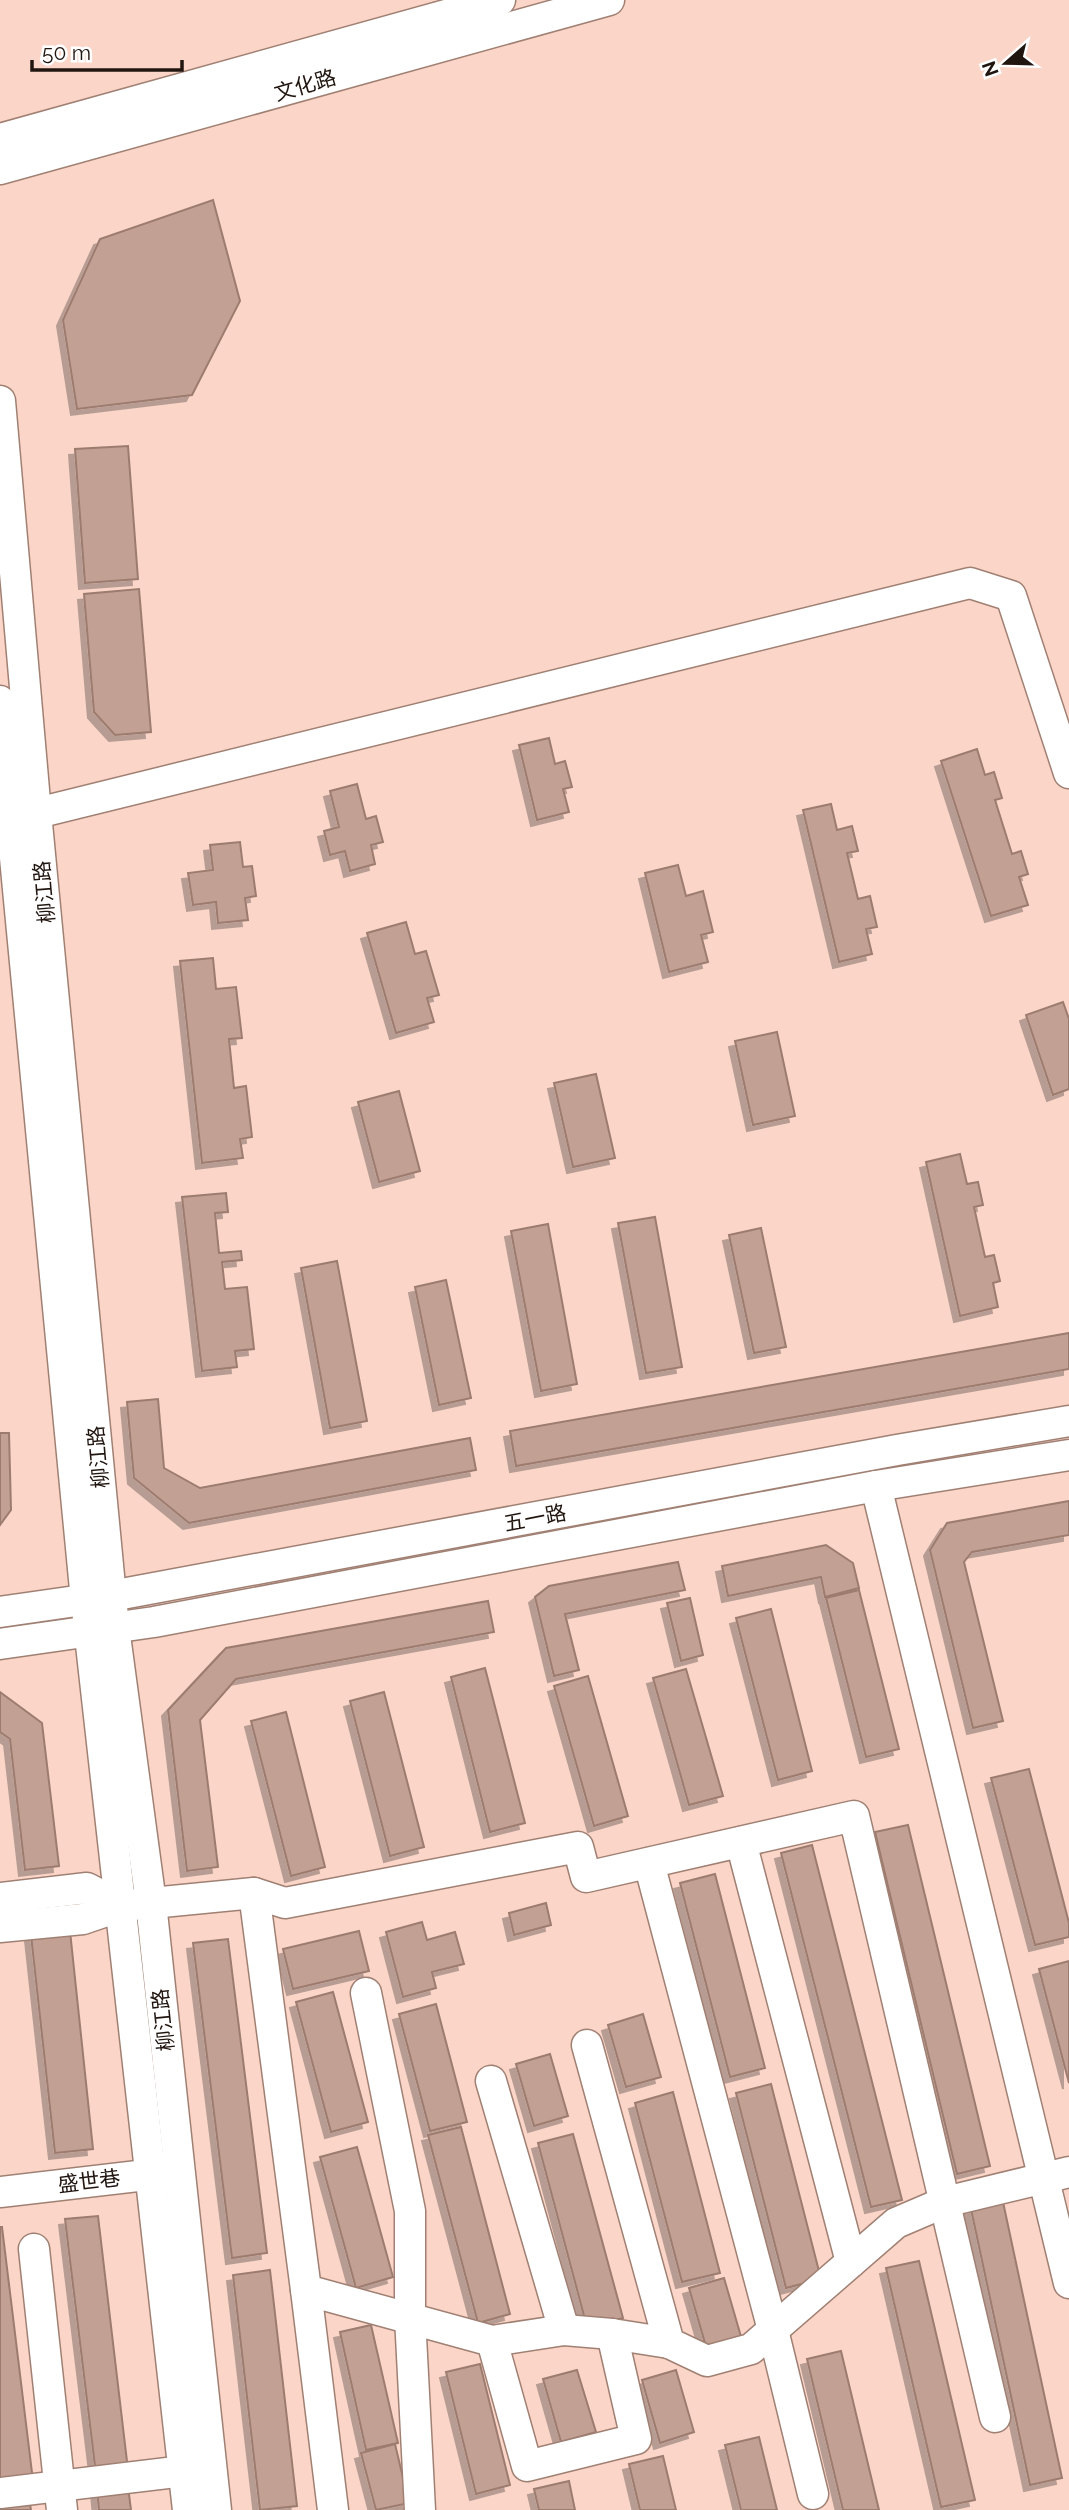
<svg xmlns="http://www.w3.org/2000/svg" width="1069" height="2510" font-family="Raleway,'Noto Sans SC',sans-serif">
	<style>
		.building { fill: #c3a094; stroke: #9d7c70; stroke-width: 2; filter: url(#shadow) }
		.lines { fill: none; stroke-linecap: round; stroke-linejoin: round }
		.minor-casing { stroke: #a18074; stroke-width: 33 }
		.minor { stroke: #fff; stroke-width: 30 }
		.labels { text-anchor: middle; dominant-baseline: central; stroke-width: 5; stroke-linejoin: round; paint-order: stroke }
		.street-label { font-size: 21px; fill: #211510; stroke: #fff }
	</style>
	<defs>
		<filter id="shadow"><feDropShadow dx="-6" dy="6" stdDeviation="0" flood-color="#0004"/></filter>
	</defs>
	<rect width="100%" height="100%" fill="#fad5c8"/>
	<!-- building -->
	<g class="building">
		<polygon points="213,200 240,301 192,395 77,409 63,320 100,239"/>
		<polygon points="128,446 138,579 85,583 75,449"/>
		<polygon points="139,589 151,732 115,735 94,712 84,594"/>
		<polygon points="549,738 555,764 565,761 572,787 563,789 569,812 537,820 519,745"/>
		<polygon points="977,749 985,775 994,772 1002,798 995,800 1012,854 1021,851 1028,874 1019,877 1028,905 991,916 941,761"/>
		<polygon points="357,784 366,819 376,816 383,842 371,845 375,864 350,871 345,851 330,855 324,831 339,827 330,791"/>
		<polygon points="831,804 837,830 852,826 858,851 847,853 858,899 870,896 877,927 866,929 872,954 839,962 803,810"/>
		<polygon points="240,842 243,867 252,866 256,896 245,898 248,920 218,923 216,902 193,905 188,873 213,870 210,845"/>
		<polygon points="678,865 686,896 703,891 713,932 701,935 708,962 669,972 645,873"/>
		<polygon points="406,922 415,954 426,951 439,995 427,998 434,1022 396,1033 367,933"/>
		<polygon points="213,958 216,989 236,987 242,1038 229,1039 234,1088 246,1086 252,1137 240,1139 243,1158 202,1163 180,961"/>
		<polygon points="1063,1002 1069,1019 1069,1089 1053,1095 1026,1015"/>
		<polygon points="777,1032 795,1116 753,1125 735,1041"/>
		<polygon points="596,1074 615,1158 573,1167 554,1083"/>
		<polygon points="399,1091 420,1171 379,1182 358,1102"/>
		<polygon points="960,1154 967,1184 978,1182 983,1205 974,1207 985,1257 994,1255 1000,1281 993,1283 998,1307 960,1316 926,1162"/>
		<polygon points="226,1193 228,1212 215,1213 219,1253 241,1251 242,1260 222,1262 225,1289 247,1287 254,1349 235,1351 237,1367 202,1371 182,1197"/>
		<polygon points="655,1217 682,1367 646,1373 618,1223"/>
		<polygon points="548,1224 577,1384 541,1391 511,1231"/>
		<polygon points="761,1228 786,1347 754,1353 729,1235"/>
		<polygon points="337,1261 367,1421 330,1428 301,1268"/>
		<polygon points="446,1280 471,1398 439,1405 415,1287"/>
		<polygon points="1069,1333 1069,1369 516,1466 510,1431"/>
		<polygon points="158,1399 164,1468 200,1488 470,1438 476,1470 189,1523 134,1478 127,1402"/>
		<polygon points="0,1433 9,1433 11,1510 0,1525"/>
		<polygon points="1069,1501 1069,1535 972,1552 964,1562 1003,1721 973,1728 930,1550 947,1523"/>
		<polygon points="826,1545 853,1563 859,1588 825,1597 821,1577 728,1596 722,1566"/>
		<polygon points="678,1562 685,1590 565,1614 579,1670 554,1676 535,1597 549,1586"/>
		<polygon points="859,1590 899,1749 866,1757 826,1598"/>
		<polygon points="690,1598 703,1655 681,1661 667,1603"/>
		<polygon points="488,1601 494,1632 236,1679 200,1720 218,1867 187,1871 168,1710 226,1648"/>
		<polygon points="771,1609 812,1771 778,1780 736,1618"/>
		<polygon points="485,1668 525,1823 490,1832 451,1677"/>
		<polygon points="686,1669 723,1796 689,1805 653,1678"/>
		<polygon points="588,1676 628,1816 594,1826 554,1686"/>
		<polygon points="0,1692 42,1723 59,1866 25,1870 10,1739 0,1732"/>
		<polygon points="384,1692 424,1847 390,1856 350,1701"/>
		<polygon points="286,1712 325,1867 291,1876 251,1721"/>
		<polygon points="1029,1769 1069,1923 1069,1937 1035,1945 991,1778"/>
		<polygon points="908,1825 990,2166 957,2174 875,1832"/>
		<polygon points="812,1845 902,2200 871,2207 781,1853"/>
		<polygon points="715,1874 765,2068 730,2077 680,1883"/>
		<polygon points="546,1903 551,1925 514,1935 509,1913"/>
		<polygon points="422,1922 427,1940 455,1932 464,1964 432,1972 436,1988 403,1997 386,1932"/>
		<polygon points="70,1931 93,2149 55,2153 31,1935"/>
		<polygon points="359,1931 369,1971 293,1989 283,1949"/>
		<polygon points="228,1939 267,2253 232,2258 193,1943"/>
		<polygon points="1069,1961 1069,2083 1039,1969"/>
		<polygon points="333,1992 368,2122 331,2132 296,2002"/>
		<polygon points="436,2004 467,2122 430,2131 399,2014"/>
		<polygon points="643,2014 661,2077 626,2087 608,2025"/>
		<polygon points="550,2054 568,2116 534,2126 516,2064"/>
		<polygon points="771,2084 821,2279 786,2288 736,2093"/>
		<polygon points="673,2092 720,2273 682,2282 635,2103"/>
		<polygon points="461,2127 510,2314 478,2323 428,2135"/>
		<polygon points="573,2134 623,2318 587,2327 538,2143"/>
		<polygon points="357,2147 393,2277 356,2288 320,2157"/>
		<polygon points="1003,2202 1062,2478 1030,2485 971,2209"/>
		<polygon points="98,2216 128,2470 96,2474 65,2219"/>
		<polygon points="0,2227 2,2227 33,2481 0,2485"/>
		<polygon points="919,2261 975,2500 941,2507 886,2268"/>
		<polygon points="270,2270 297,2506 260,2510 233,2275"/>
		<polygon points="724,2278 742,2340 707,2350 689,2288"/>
		<polygon points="371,2325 398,2443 366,2450 340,2332"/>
		<polygon points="841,2351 879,2510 843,2510 807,2359"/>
		<polygon points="480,2364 510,2485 476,2494 446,2372"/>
		<polygon points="577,2370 596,2432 561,2442 543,2379"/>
		<polygon points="676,2370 694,2432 660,2443 642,2380"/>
		<polygon points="759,2437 777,2510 741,2510 725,2445"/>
		<polygon points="395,2444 409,2503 376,2510 361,2453"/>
		<polygon points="663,2456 676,2510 640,2510 629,2464"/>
		<polygon points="569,2481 575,2510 539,2510 534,2489"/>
		<polygon points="128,2486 131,2510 99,2510 97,2489"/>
		<polygon points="29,2498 31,2510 0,2510 0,2501"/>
	</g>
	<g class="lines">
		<!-- minor casing -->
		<g class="minor-casing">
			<g id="minor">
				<polyline points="0,139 500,0"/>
				<polyline points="0,169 609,0"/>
				<polyline points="0,401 36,813 114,1628 151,1903 216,2510"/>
				<polyline points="0,701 86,1600 188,2510"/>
				<polyline points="17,818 970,583 1011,596 1069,773"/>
				<polyline points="876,1486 1069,2283"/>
				<polyline points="0,1612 111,1596 897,1450 1069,1421"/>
				<polyline points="0,1644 154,1622 876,1486 1069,1455"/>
				<polyline points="741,1842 851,2262"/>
				<polyline points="649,1863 773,2330 813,2494"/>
				<polyline points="254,1893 306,2290 492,2341 564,2330 612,2334 669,2343"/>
				<polyline points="0,1898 87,1888 121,1906 254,1893 285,1903 578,1847 586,1877 854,1816 995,2417"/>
				<polyline points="0,1927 83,1919 121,1906"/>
				<polyline points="366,1993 410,2211 410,2317 420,2510"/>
				<polyline points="587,2045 669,2343 707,2361 751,2349 896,2223 945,2202 1069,2172"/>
				<polyline points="491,2081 564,2330"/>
				<polyline points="0,2192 172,2172"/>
				<polyline points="34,2249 62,2510"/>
				<polyline points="306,2290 333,2510"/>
				<polyline points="492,2341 527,2466 636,2439 612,2334"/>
				<polyline points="0,2493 184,2471"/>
			</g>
		</g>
		<!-- minor -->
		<use href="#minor" class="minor"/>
	</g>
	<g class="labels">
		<!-- street labels -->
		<g class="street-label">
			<text transform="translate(305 85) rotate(-16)">文化路</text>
			<text transform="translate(44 892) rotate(-95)">柳江路</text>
			<text transform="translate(98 1457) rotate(-95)">柳江路</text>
			<text transform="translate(535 1518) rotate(-11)">五一路</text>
			<text transform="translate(163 2020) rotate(-96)">柳江路</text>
			<text transform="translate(89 2181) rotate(-7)">盛世巷</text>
		</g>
	</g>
	<!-- north arrow -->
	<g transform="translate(1006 63) rotate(250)" stroke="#ffffff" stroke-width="5" paint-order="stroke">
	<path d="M0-5L12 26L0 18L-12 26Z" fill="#211510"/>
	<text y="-10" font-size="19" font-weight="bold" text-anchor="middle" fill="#211510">N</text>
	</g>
	<!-- scale -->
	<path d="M32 60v10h150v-10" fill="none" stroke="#211510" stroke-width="3.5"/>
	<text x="42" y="60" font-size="21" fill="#211510" stroke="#ffffff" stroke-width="5" paint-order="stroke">50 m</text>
</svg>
